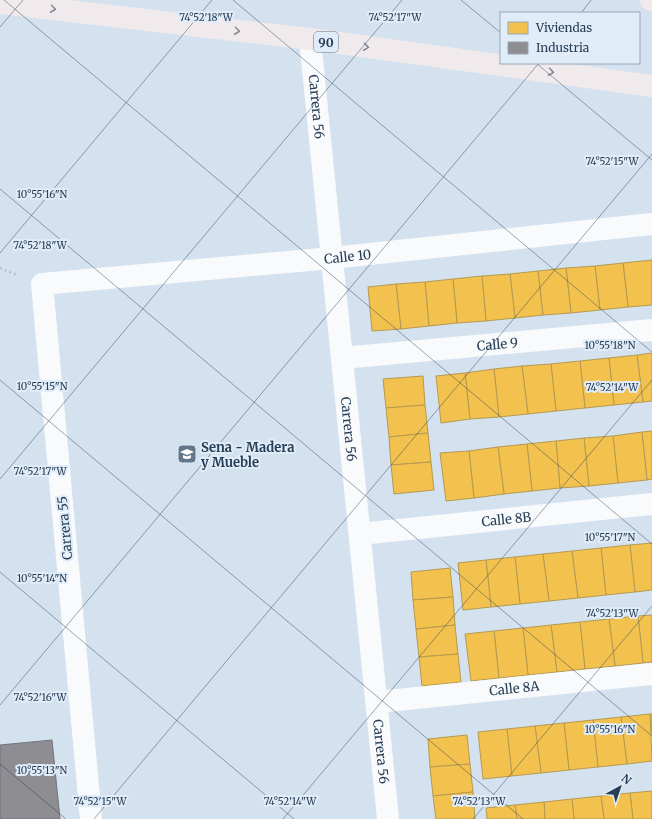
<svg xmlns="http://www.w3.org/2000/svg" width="652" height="819" font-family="Merriweather,serif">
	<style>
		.homes { fill: #f2c14e; stroke: #b59a50 }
		.industry { fill: #8d8d92; stroke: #6e7580 }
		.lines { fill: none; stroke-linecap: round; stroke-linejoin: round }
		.path { stroke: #b9c0c8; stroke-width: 2.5; stroke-dasharray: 2 3; stroke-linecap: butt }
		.minor { stroke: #f9fafc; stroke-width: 22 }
		.trunk { stroke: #f0eaed; stroke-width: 22 }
		.oneway { stroke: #818b9a }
		.ticks { fill: none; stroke: #263e56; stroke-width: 1; stroke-opacity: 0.45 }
		.labels { text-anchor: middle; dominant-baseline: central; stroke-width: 4; stroke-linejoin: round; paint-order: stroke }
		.shield { fill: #e1ecf9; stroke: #5e7287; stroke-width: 1 }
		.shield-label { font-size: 12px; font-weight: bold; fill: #263e56 }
		.street-label { font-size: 13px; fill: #263e56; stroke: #e1ecf9 }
		.poi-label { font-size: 13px; font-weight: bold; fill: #263e56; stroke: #e1ecf9; text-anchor: start }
		.ticks-label { font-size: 10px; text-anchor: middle; fill: #263e56; stroke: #e1ecf9; stroke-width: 4; stroke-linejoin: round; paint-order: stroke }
	</style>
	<rect width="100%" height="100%" fill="#d4e1ee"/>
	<!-- homes -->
	<g class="homes">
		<polygon points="652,260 652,305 628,307 623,263"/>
		<polygon points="623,263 628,307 600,310 595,266"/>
		<polygon points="595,266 600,310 571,313 566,268"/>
		<polygon points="566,268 571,313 543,315 538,271"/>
		<polygon points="538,271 543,315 515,318 510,274"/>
		<polygon points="510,274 515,318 486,321 482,276"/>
		<polygon points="482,276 486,321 457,323 453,279"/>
		<polygon points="453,279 457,323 429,326 425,282"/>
		<polygon points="425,282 429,326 401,329 396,284"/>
		<polygon points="396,284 401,329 372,331 368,287"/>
		<polygon points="652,353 652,401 643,402 637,355"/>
		<polygon points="637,355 643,402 614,405 609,358"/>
		<polygon points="609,358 614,405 585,408 580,361"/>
		<polygon points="580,361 585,408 556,411 551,364"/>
		<polygon points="551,364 556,411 528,414 522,366"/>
		<polygon points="522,366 528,414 499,417 494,369"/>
		<polygon points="494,369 499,417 470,419 465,373"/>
		<polygon points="465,373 470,419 441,423 436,376"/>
		<polygon points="423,376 425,405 386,408 383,379"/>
		<polygon points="425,405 428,433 389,437 386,408"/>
		<polygon points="652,431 652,479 647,480 642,432"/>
		<polygon points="642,432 647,480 618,483 613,436"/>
		<polygon points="428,433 431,462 391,465 389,437"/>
		<polygon points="613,436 618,483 589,486 584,438"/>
		<polygon points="584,438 589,486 560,488 556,441"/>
		<polygon points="556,441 560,488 532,491 527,444"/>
		<polygon points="527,444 532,491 504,494 498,447"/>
		<polygon points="498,447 504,494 474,498 469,451"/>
		<polygon points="469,451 474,498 446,501 440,453"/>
		<polygon points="431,462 434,490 394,494 391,465"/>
		<polygon points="652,543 652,590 635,592 630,545"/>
		<polygon points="630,545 635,592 606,595 601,548"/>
		<polygon points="601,548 606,595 578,598 572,551"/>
		<polygon points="572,551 578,598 549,601 543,554"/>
		<polygon points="543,554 549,601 520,604 515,557"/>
		<polygon points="515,557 520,604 491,607 486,560"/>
		<polygon points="486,560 491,607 463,610 458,563"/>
		<polygon points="450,568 453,597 413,600 411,572"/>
		<polygon points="453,597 455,625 416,629 413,600"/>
		<polygon points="652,615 652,662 643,663 638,616"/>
		<polygon points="638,616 643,663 615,666 609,619"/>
		<polygon points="609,619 615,666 585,669 580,622"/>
		<polygon points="580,622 585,669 557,672 551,625"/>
		<polygon points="455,625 458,654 419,657 416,629"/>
		<polygon points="551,625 557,672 528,675 523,628"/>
		<polygon points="523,628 528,675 499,678 494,631"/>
		<polygon points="494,631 499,678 471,681 465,634"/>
		<polygon points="458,654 461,682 422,686 419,657"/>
		<polygon points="650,714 652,714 652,734"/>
		<polygon points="650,714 652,761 627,764 621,717"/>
		<polygon points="621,717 627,764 598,767 593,720"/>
		<polygon points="593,720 598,767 569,770 564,723"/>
		<polygon points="564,723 569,770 541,773 535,726"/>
		<polygon points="535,726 541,773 512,776 507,729"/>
		<polygon points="507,729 512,776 483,779 478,732"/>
		<polygon points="467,735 470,764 430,767 428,739"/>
		<polygon points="470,764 473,792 433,796 430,767"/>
		<polygon points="652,791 652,819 633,819 630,793"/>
		<polygon points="473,792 475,819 436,819 433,796"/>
		<polygon points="630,793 633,819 604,819 601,796"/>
		<polygon points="601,796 604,819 574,819 572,799"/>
		<polygon points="572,799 574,819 545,819 544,802"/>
		<polygon points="544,802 545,819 517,819 515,805"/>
		<polygon points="515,805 517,819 487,819 486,808"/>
	</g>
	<!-- industry -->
	<polygon class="industry" points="52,740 60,819 0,819 0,745"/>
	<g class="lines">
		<!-- path -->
		<polyline class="path" points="0,268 17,275"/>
		<!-- minor -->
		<g class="minor">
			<path id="s1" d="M310,39L388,819"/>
			<path id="s2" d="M342,358L652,330"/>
			<path id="s3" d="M360,534L652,504"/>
			<path id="s4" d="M377,702L652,674"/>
			<path id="s5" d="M91,819L42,284L332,258L652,224"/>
		</g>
		<!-- trunk -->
		<g class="trunk">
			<polyline points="651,0 652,0"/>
			<polyline points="0,3 310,39 652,86"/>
		</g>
	</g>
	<!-- one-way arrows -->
	<defs><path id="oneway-chevron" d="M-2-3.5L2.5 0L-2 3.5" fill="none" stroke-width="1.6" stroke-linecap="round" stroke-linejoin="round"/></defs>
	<g class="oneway">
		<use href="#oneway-chevron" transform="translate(53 9) rotate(7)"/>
		<use href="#oneway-chevron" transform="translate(237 31) rotate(7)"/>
		<use href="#oneway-chevron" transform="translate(366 47) rotate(8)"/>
		<use href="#oneway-chevron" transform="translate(551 72) rotate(8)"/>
	</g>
	<!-- ticks -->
	<path class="ticks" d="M4,0L652,544M233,0L652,352M461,0L501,33M581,13L591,0M0,27L23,0M536,63L652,160M0,189L652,736M0,253L212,0M0,380L523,819M0,479L402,0M0,572L294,819M0,705L539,63M0,764L66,819M94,819L652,154M283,819L652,380M473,819L652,606"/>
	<!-- icons -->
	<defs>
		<g id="university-square" transform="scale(1)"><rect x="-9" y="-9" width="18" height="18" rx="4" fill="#63778b" stroke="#e1ecf9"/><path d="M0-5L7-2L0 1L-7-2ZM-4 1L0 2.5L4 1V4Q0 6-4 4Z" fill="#fff"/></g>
	</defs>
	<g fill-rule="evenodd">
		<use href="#university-square" x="187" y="454"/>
	</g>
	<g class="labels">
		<!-- shield labels -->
		<rect class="shield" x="314" y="32" width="24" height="20" rx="3"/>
		<g class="shield-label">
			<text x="326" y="42">90</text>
		</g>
		<!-- street labels -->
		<g class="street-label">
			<text stroke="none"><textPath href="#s1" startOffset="68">Carrera 56</textPath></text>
			<text stroke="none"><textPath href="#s5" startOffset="844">Calle 10</textPath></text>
			<text stroke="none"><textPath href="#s2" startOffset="156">Calle 9</textPath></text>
			<text stroke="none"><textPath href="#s1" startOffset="392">Carrera 56</textPath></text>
			<text stroke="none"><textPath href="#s3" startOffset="147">Calle 8B</textPath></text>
			<text transform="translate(65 528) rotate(-95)">Carrera 55</text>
			<text stroke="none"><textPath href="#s4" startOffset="138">Calle 8A</textPath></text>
			<text stroke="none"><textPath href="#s1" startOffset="716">Carrera 56</textPath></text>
		</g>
		<!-- poi labels -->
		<g class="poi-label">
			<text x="201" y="447">Sena - Madera<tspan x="201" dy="15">y Mueble</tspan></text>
		</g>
	</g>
	<g class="ticks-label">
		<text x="206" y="21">74°52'18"W</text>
		<text x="395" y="21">74°52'17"W</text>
		<text x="612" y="165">74°52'15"W</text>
		<text x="42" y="198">10°55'16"N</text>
		<text x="40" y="249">74°52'18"W</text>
		<text x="610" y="349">10°55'18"N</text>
		<text x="42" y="390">10°55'15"N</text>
		<text x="612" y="391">74°52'14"W</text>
		<text x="40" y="475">74°52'17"W</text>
		<text x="610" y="541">10°55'17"N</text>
		<text x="42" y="582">10°55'14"N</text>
		<text x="612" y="617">74°52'13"W</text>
		<text x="40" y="701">74°52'16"W</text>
		<text x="610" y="733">10°55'16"N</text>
		<text x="42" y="774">10°55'13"N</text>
		<text x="100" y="805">74°52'15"W</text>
		<text x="290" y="805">74°52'14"W</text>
		<text x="479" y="805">74°52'13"W</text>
	</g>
	<!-- legend -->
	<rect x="500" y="12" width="140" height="52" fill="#e1ecf9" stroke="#96a6b8"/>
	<rect x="508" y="22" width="20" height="12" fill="#f2c14e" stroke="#96a6b8"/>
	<text x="536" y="32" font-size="12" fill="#263e56">Viviendas</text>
	<rect x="508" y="42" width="20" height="12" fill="#8d8d92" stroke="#96a6b8"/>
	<text x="536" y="52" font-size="12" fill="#263e56">Industria</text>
	<!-- north arrow -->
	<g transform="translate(620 787) rotate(40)" stroke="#e1ecf9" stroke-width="3" paint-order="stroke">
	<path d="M0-3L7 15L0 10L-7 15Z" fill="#263e56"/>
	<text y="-6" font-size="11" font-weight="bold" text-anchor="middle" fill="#263e56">N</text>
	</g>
</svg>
